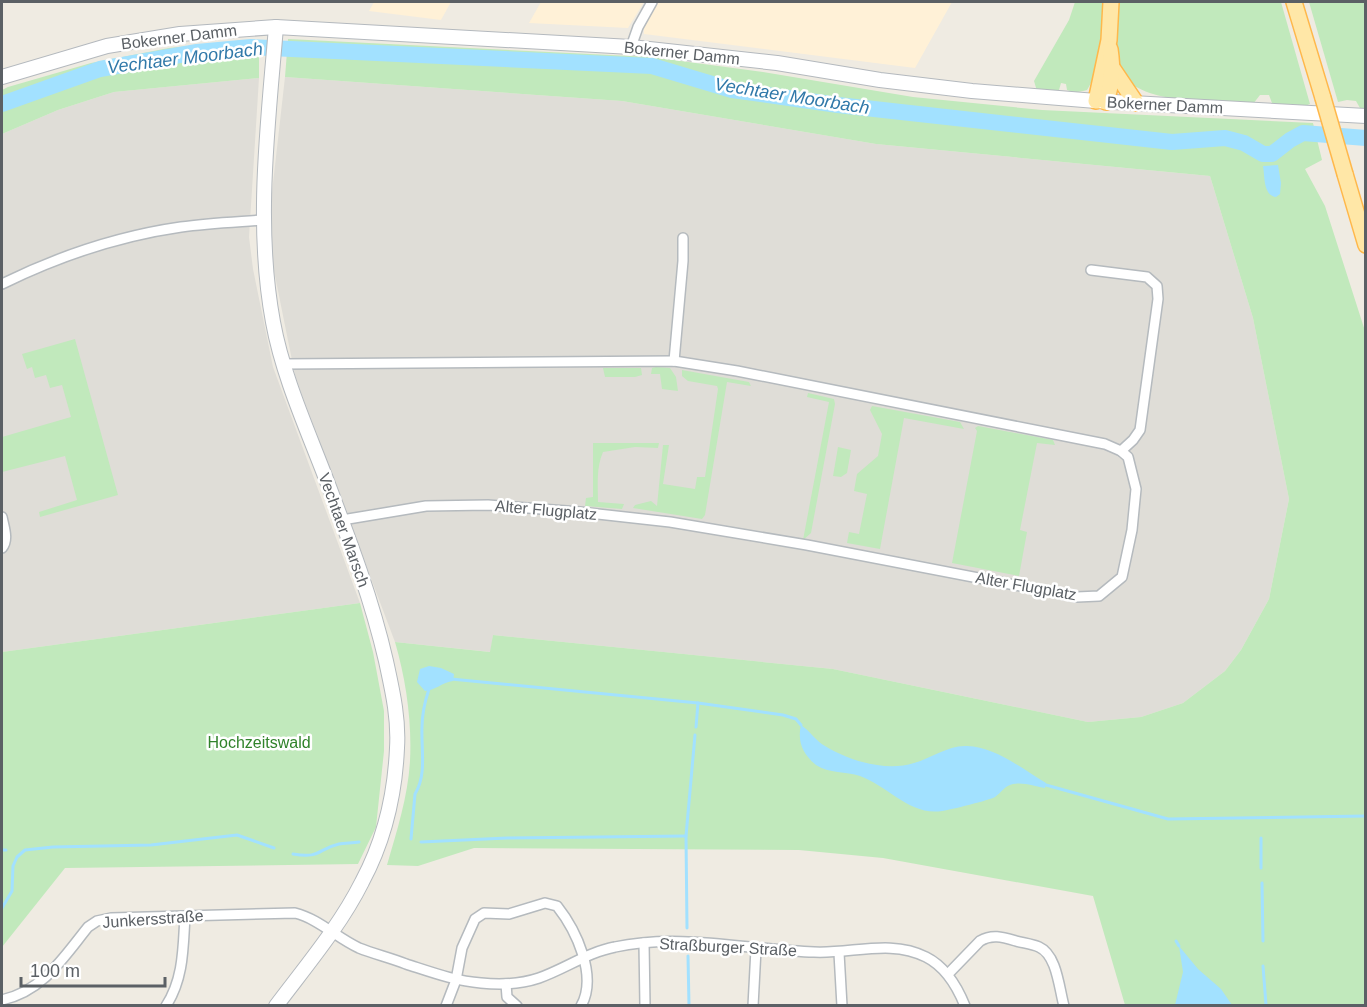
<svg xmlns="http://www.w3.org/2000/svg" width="1367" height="1007" font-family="Helvetica,sans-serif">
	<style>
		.commercial { fill: #fff1d7 }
		.industrial { fill: #dfddd7 }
		.green { fill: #c1e9bc }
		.water { fill: #a2e1ff }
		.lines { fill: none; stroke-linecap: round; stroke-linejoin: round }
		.stream { stroke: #a2e1ff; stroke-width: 3 }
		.river { stroke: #a2e1ff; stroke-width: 16 }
		.street-casing { stroke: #b5babe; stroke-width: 12 }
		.secondary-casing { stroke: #b4b9be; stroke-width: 16 }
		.primary-casing { stroke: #ffb84b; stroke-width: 18 }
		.street { stroke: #fff; stroke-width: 9 }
		.secondary { stroke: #fff; stroke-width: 14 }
		.primary { stroke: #ffe7a7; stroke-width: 15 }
		.primary-bridge-casing { stroke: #ffb84b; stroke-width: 18; stroke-linecap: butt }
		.primary-bridge { stroke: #ffe7a7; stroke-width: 15 }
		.labels { text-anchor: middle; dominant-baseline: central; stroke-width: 5; stroke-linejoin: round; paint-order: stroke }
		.street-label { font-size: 16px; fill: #5b6065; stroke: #fff }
		.park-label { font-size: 16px; fill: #31832b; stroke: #fff }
		.water-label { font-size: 18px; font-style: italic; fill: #3179a9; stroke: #fff }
	</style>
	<rect width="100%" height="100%" fill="#efebe2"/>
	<!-- commercial -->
	<g class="commercial">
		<polygon points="374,2 451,2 441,20 369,11"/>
		<polygon points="541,2 644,2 628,28 529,23"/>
		<polygon points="658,2 952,2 915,68 644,34 644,25"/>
	</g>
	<!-- industrial -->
	<g class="industrial">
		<polygon points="285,77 622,101 876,144 1210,176 1253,318 1289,499 1269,599 1241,650 1225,671 1183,703 1141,717 1088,722 833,669 493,635 491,652 395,642 296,380 273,266 270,210"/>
		<polygon points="259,78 249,237 253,269 273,367 360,603 2,652 2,134 58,110 114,92"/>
	</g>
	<!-- green -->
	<g class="green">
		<path d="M1075,2H1104C1103,27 1101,70 1087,90C1080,92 1074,93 1067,90L1066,84L1061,83L1059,90L1055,92L1037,91L1034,81L1069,20Z"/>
		<path d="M1117,2H1281L1310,104C1299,109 1283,106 1272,103L1269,95H1260L1253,104C1222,102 1139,105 1123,74C1112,54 1116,24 1117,2Z"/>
		<polygon points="1309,2 1365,2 1365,109 1360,108 1356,101 1347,100 1338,102"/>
		<path d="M288,39L651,57L763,72L913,97L1042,110L1313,123L1322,160L1305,169L1325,206L1365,331V1005H1125L1093,896L883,858L799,850L474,848L418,866L387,865C397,831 408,796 410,761C412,721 406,680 395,642L490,652L493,635L833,669L1088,722L1141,717L1183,703L1225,671L1241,650L1269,599L1289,499L1253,318L1210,176L876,144L622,101L285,77Z"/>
		<polygon points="244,40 259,40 259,78 114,92 58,110 2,134 2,90 8,87 91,63 169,48"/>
		<polygon points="75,339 118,495 40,517 39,512 77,500 65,456 2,472 2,437 71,417 62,385 50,388 46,375 35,378 32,367 27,369 22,354"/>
		<polygon points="656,367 670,368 676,377 678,391 662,389 660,374 651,374 652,368"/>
		<polygon points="603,368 641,368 642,375 635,377 605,377"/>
		<polygon points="682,370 749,382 751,386 727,382 705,515 702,519 633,508 635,505 651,501 657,506 663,445 669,445 663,484 695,489 697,477 705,477 718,389 717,386 688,381 682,376"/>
		<polygon points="808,393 834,399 835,404 811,533 803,540 829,402 807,397"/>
		<polygon points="872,406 960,422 964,429 904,418 880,549 847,543 849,532 859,534 867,494 854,491 857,474 878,456 882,434 870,410"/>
		<polygon points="978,426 1053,440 1055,445 1037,443 1020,530 1027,532 1019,576 952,563 977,431 975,428"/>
		<path d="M593,443H659L658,448L635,447L603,452C596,468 598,485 598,502L624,504L622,509L585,506L586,498L593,497Z"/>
		<polygon points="838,447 851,450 847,473 841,477 833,476"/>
		<polygon points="360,603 373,652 384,711 384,751 376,827 358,864 65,868 2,947 2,652"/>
	</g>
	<!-- water -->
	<g class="water">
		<path d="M1278,165L1281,183L1280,194L1276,197C1263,195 1265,177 1263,166Z"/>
		<path d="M429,666L441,668L454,674L453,681C443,682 434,691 425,691L417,682L420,669Z"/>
		<path d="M801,725C810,731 816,741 825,746C850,761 886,772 914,763C932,758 948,745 967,746C996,747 1022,769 1046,783L1045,788C1035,786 1023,782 1013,784C1004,786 1002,792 995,797C990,800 950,810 942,811C910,816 888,786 860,776C846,771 829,774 816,765C803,754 797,742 801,725Z"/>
		<polygon points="1179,946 1198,969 1221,989 1232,1005 1175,1005 1183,972"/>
	</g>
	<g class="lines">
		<!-- stream -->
		<g class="stream">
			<polyline points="451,679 698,703 783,715 796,719 801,725"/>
			<polyline points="696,727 698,703"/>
			<polyline points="1046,785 1168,819 1366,816"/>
			<polyline points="1261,838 1261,868"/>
			<path d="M411,839L415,794C427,775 421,749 422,727C422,714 425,701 429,689"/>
			<polyline points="421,842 507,838 686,836"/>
			<polyline points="2,850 6,850"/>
			<path d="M293,854C321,859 317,849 339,844C345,843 352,843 359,842"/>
			<polyline points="1262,883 1263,941"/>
			<polyline points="2,908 12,891 13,866 17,857 25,850 53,847 151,845 237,835 274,848"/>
			<polyline points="687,928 686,836 695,735"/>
			<polyline points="1176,941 1179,946"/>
			<polyline points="688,956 689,1006"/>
			<polyline points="1263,966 1266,1005"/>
		</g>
		<!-- river -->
		<polyline class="river" points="2,104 100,69 197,52 251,47 652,66 732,90 838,105 1172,142 1225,138 1244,143 1263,154 1272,154 1290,140 1303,133 1366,138"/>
		<!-- street casing -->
		<g class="street-casing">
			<g id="street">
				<polyline points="631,47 638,27 652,2"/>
				<polyline points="1091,270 1147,277 1157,286 1158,299 1140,430 1133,440 1121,451"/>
				<path d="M2,284C59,256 118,236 181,227C208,223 236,222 263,220"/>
				<polyline points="674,361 683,261 683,238"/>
				<polyline points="285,364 674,361 737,371 1105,444 1121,451 1128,457 1136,489 1132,530 1122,577 1099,596 1077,597 807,545 670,522 580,512 488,505 426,506 342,520"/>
				<path d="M2,517C4,527 9,540 2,548"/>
				<polyline points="644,943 645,1006"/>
				<polyline points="839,953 842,1006"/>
				<path d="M949,973L980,941C992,934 1002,937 1016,941C1023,943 1032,944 1039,947C1057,955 1059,988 1064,1006"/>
				<polyline points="506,984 507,997 517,1006"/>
				<path d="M2,1000C43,991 63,958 88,927L97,921L111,918L295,913C319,919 337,938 359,948C374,954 391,958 406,964C431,972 455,981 481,983C500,985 521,984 539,978C565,969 588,952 615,947C680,933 749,950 814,952C852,954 891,939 926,957C946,967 957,986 965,1006"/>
				<path d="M166,1006C184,978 183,947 185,916"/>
				<path d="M446,1006L456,980L462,948L475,919L484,913L509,914L545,903L557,906C576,930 598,976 581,1006"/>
				<polyline points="753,1006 756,949"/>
			</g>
		</g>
		<!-- secondary casing -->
		<g class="secondary-casing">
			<g id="secondary">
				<path d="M276,27C268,124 255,225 273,322C283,377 308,431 328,484C350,542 372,600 386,661C392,689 399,718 397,748C395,794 384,841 362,882C340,926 306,966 276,1006"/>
				<polyline points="2,77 107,46 180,34 276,27 631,47 777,63 880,80 972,91 1096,101 1366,116"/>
			</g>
		</g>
		<!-- primary casing -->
		<g class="primary-casing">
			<g id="primary">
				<polyline points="1294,2 1323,98"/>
				<polyline points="1113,69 1136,103"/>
				<polyline points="1096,101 1109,40 1111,2"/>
				<path d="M1106,102C1112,83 1113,69 1110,49"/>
				<polyline points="1345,174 1366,245"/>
			</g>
		</g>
		<!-- street -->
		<use href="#street" class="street"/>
		<!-- secondary -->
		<use href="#secondary" class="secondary"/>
		<!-- primary -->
		<use href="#primary" class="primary"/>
		<!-- primary-bridge casing -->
		<g class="primary-bridge-casing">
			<polyline id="primary-bridge" points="1323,98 1345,174"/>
		</g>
		<!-- primary-bridge -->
		<use href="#primary-bridge" class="primary-bridge"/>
	</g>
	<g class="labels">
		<!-- street labels -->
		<g class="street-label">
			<text transform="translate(179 37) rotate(-7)">Bokerner Damm</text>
			<text transform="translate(682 53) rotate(6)">Bokerner Damm</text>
			<text transform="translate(1165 105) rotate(3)">Bokerner Damm</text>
			<text transform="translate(546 510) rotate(5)">Alter Flugplatz</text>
			<text transform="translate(344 530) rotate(70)">Vechtaer Marsch</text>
			<text transform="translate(1026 586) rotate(10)">Alter Flugplatz</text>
			<text transform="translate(153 919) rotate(-4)">Junkersstraße</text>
			<text transform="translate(728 947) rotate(3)">Straßburger Straße</text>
		</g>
		<!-- park labels -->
		<g class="park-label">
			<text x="259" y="742">Hochzeitswald</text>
		</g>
		<!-- water labels -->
		<g class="water-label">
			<text transform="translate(185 58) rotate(-7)">Vechtaer Moorbach</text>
			<text transform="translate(792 96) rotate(9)">Vechtaer Moorbach</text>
		</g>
	</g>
	<!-- border -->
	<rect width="1367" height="1007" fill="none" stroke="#5b6065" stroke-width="6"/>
	<!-- scale -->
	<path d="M21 977v9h144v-9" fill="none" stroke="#5b6065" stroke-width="3"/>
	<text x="30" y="977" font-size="18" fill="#5b6065" stroke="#ffffff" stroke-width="4.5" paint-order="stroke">100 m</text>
</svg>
